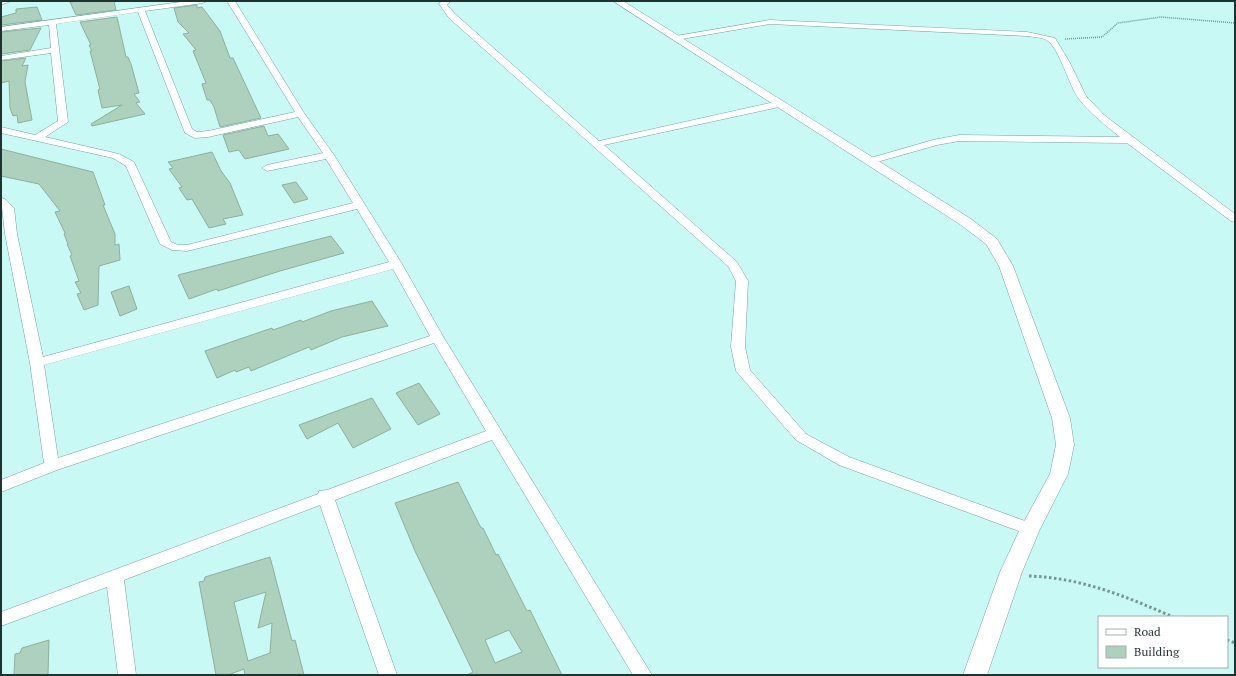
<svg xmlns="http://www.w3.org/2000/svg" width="1236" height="676" font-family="'PT Serif',serif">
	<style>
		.building { fill: #aed1be; stroke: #8cb09c; fill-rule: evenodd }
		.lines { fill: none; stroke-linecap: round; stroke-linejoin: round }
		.minor-casing { stroke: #76a39f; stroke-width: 1 }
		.tertiary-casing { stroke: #76a39f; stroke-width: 1 }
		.path-far1 { stroke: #749692; stroke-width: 1.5; stroke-dasharray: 1 1; stroke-linecap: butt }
		.path { stroke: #749692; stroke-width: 3; stroke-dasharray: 2.5 2.5; stroke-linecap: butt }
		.minor { fill: #fff; fill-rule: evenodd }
		.tertiary { fill: #fff; fill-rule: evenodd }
	</style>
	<rect width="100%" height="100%" fill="#c9f9f4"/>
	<!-- building -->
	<g class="building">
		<polygon points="80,1 114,1 116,10 76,15 70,2"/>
		<polygon points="197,5 197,8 202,7 220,31 230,58 233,58 261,118 220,127 214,107 210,100 207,100 202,84 206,83 193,51 196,50 183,34 189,33 178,22 174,8"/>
		<polygon points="37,7 42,20 1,25 1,17 16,13 16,9"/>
		<polygon points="117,17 126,57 128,57 131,64 139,93 134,94 140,102 136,103 145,114 92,126 91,124 122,105 102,108 98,90 100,89 90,51 92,51 89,45 91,45 80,22"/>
		<polygon points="41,28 30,50 1,54 1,32"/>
		<polygon points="26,58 22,66 28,65 25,82 32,120 18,123 17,115 13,116 10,108 9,81 1,83 1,61"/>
		<polygon points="264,126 268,136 278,134 289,149 245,159 239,150 229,152 223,135"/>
		<polygon points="1,149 93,172 105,205 103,205 115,234 115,245 119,244 120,260 99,266 98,305 84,310 77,294 81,293 75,282 79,281 70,256 72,255 67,244 68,244 64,234 65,233 55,212 60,211 39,184 1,176"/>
		<polygon points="212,152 221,171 230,183 243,215 223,219 226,224 209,228 192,199 187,200 179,188 182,187 169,169 173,168 168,162"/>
		<polygon points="296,182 308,199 294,203 282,185"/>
		<polygon points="331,236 344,253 280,271 218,291 217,289 189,299 178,275"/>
		<polygon points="129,286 137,309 120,316 111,292"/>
		<polygon points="372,301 388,326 342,337 311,350 309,347 251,371 249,367 236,372 235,370 217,378 205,351 272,328 273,330 301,320 302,322 331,311"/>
		<polygon points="419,383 440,414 418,425 396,393"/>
		<polygon points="372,398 391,429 353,448 338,423 307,439 299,425"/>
		<path d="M458,482L481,528H483L496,555L498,554L527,611L530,610L562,675H467L473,672L415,551L395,503ZM509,630L522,652L495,663L485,640Z"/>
		<path d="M270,557L292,641L295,640L304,675H245L244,669L228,675H216L199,582L204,581L205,577ZM266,592L258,628L272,623L270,653L248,661L234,602Z"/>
		<polygon points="49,640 48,675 14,675 15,654 20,653 22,648"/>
	</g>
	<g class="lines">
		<!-- minor casing -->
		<g class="minor-casing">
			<g id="minor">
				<path d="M188,1H207L203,3L145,11L192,129L197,132L208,131L295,112L227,1H235L304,113L334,155L402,264L444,338L652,675H633L492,440L335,500L397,675H379L320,505L124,580L136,675H118L107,587L1,626V612L318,494L319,491L327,490L486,431L434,343L57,470L1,492V480L44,463L30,363L5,234L1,198L5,199L14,208L17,234L43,357L389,262L357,209L187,251L172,250L160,244L126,166L113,158L1,133V127L35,135L58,121L51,53L1,60V56L51,48L49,25L1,31V27ZM138,12L185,133L195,138L208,137L298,117L323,153L267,165L262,168L267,171L326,159L353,203L187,245H178L171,242L134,162L119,154L45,137L68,122L56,24ZM393,269L430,336L58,458L44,365Z"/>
				<polygon points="442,1 451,1 447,5 455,14 599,141 779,101 782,102 782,106 779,107 604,145 737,262 748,281 745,347 750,370 806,434 849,457 1036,525 1038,529 1036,533 1030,535 1024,533 839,465 796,440 736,371 731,347 736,281 728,266 449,18 439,4"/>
				<path d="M770,20L1027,32L1055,38L1070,63L1086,96L1104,115L1235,214V222L1231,221L1127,143L959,141L937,145L870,164L867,163L865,161L867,159L933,140L959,135L1120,137C1105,125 1090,113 1079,99C1069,86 1060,50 1048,41C1043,37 1033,37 1027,36L770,24L676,40L672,38L676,36Z"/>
			</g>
		</g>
		<!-- tertiary casing -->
		<g class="tertiary-casing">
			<g id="tertiary">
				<polygon points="1,1 11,1 1,5"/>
				<polygon points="613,1 623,1 971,219 997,239 1013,266 1070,418 1074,445 1068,474 1040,529 1022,572 987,675 963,675 1000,572 1020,529 1050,474 1056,445 1052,418 999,266 986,244 961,225"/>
			</g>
		</g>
		<!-- path-far1 -->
		<polyline class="path-far1" points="1065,39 1102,37 1118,23 1161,17 1235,23"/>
		<!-- path -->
		<g class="path">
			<path d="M1029,576C1082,578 1125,596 1173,617"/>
			<polyline points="1227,640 1235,643"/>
		</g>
		<!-- minor -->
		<use href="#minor" class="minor"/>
		<!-- tertiary -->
		<use href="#tertiary" class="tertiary"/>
	</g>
	<!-- border -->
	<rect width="1236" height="676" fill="none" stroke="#1f3230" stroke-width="4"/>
	<!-- legend -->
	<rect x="1098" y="616" width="130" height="52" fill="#ffffff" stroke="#a5adac"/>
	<rect x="1106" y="629" width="20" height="6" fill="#ffffff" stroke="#a5adac"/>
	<text x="1134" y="636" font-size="12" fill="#1f3230">Road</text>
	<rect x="1106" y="646" width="20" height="12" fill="#aed1be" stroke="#a5adac"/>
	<text x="1134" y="656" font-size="12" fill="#1f3230">Building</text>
</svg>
